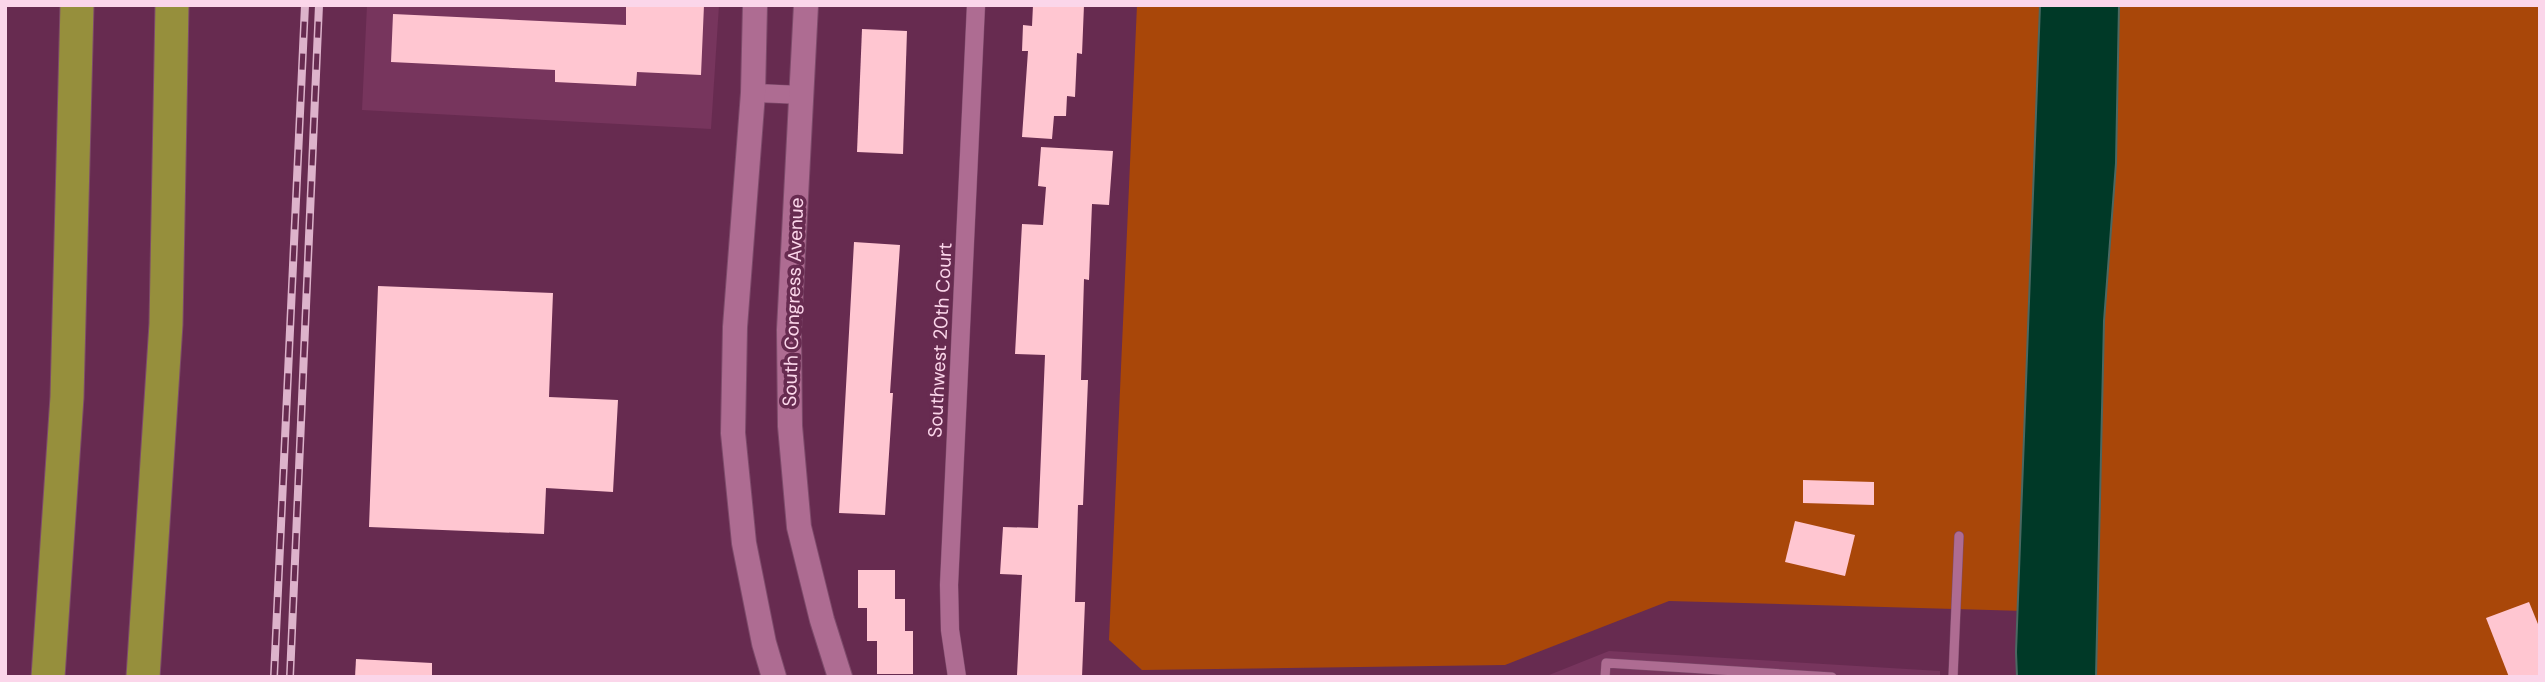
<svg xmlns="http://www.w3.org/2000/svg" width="2545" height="682" font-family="'DM Sans',sans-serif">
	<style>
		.built { fill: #77355d }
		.green { fill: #a94709 }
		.water { fill: #003927; stroke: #4b6862; stroke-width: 2 }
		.building { fill: #ffc6d1 }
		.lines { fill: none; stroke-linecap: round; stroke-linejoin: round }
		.service-casing { stroke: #7e4b6b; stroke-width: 10 }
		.minor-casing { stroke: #7e4b6b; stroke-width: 19 }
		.secondary-casing { stroke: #7e4b6b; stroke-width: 26 }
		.motorway-casing { stroke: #7e4b6b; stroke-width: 35 }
		.service { stroke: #ae6c92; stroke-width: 9 }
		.minor { stroke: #ae6c92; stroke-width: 18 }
		.secondary { stroke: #ae6c92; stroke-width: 24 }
		.motorway { stroke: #968f3c; stroke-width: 33 }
		.rail-casing { stroke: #ddb3cb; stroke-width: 8 }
		.rail { stroke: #672b50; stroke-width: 5; stroke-dasharray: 16; stroke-linecap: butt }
		.labels { text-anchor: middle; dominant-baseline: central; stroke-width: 7; stroke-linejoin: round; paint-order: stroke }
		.street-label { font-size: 19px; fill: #fbd6ea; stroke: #672b50 }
	</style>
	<rect width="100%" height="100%" fill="#672b50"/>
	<!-- built -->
	<g class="built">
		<polygon points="367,5 719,5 711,129 362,110"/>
		<polygon points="1609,651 1940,671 1940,677 1544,677"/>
	</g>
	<!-- green -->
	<polygon class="green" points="1137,5 2540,5 2540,677 2096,677 2097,613 1669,601 1505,665 1142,670 1109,640"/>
	<!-- water -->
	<polygon class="water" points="2040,5 2119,5 2116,163 2104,321 2096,677 2017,677 2016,652"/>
	<!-- building -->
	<g class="building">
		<polygon points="626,5 704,5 701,75 637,72 636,86 555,82 555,70 391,62 393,14 626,25"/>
		<polygon points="1033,5 1084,5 1082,54 1077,53 1075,97 1067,96 1066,116 1054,116 1052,139 1022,137 1028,51 1022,51 1023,25 1032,26"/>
		<polygon points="862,29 907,31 903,154 857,152"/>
		<polygon points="1041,147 1113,151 1109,205 1092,204 1089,280 1084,279 1081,380 1088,380 1083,505 1078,505 1075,602 1085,602 1082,677 1017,675 1022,575 1000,574 1003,527 1038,528 1045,355 1015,354 1022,224 1043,225 1046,187 1038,186"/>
		<polygon points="854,242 900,245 890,393 893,393 885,515 839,513"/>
		<polygon points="378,286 553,293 549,397 618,400 613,492 546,488 544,534 369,527"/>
		<polygon points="1803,480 1874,482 1874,505 1803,503"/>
		<polygon points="1795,521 1855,535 1845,576 1785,562"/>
		<polygon points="858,570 895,570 895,599 905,599 905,631 913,631 913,674 877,674 877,641 867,641 867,608 858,608"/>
		<polygon points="2529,602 2540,629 2540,677 2509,677 2486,618"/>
		<polygon points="356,659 432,663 432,677 355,677"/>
	</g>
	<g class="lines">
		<!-- service casing -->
		<g class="service-casing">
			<g id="service">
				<polyline points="1605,677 1606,663 1832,677"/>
				<polyline points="1953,677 1959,536"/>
			</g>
		</g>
		<!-- minor casing -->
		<g class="minor-casing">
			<g id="minor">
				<polyline points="753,93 802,95"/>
				<polyline points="957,677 950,630 949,585 976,5"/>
			</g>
		</g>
		<!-- secondary casing -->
		<g class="secondary-casing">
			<g id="secondary">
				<polyline points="755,5 753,93 735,327 733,433 744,543 764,643 774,677"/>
				<polyline points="806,5 789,330 790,426 799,527 822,620 840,677"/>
			</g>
		</g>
		<!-- motorway casing -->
		<g class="motorway-casing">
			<g id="motorway">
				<polyline points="48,677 67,397 77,5"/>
				<polyline points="143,677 166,324 172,5"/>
			</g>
		</g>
		<!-- service -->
		<use href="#service" class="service"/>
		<!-- minor -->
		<use href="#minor" class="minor"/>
		<!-- secondary -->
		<use href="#secondary" class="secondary"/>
		<!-- motorway -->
		<use href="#motorway" class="motorway"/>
		<!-- rail casing -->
		<g class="rail-casing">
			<g id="rail">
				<polyline points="274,677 305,5"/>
				<polyline points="290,677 319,5"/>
			</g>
		</g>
		<!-- rail -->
		<use href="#rail" class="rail"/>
	</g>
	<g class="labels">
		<!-- street labels -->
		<g class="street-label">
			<text transform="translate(793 302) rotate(-88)">South Congress Avenue</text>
			<text transform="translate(940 340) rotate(-87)">Southwest 20th Court</text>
		</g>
	</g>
	<!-- border -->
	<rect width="2545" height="682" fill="none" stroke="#fbd6ea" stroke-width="14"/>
</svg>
